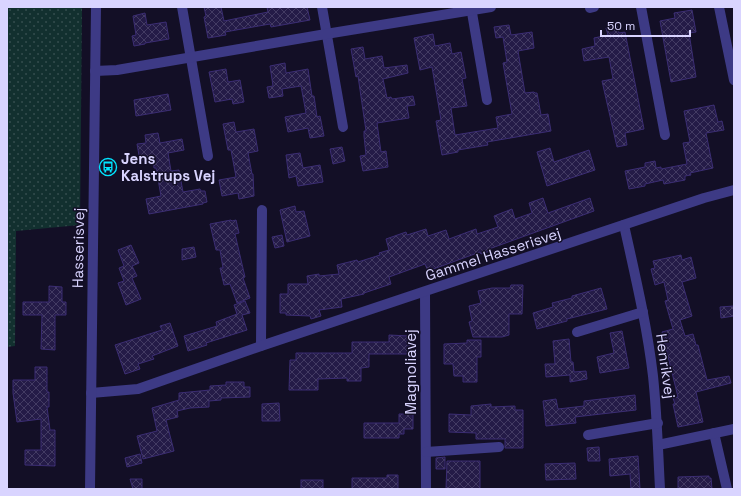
<svg xmlns="http://www.w3.org/2000/svg" width="741" height="496" font-family="'Space Grotesk',sans-serif">
	<style>
		.grass { fill: url(#grass-dots) }
		.building { fill: url(#building-cross-hatch); stroke: #3b2d73 }
		.lines { fill: none; stroke-linecap: round; stroke-linejoin: round }
		.minor { stroke: #3d3a85; stroke-width: 10 }
		.labels { text-anchor: middle; dominant-baseline: central; stroke-width: 3; stroke-linejoin: round; paint-order: stroke }
		.poi-label { font-size: 15px; font-weight: bold; fill: #d9d4ff; stroke: #130f26; text-anchor: start }
		.street-label { font-size: 15px; fill: #d9d4ff; stroke: #130f26 }
	</style>
	<defs>
		<pattern id="grass-dots" width="8" height="8" patternUnits="userSpaceOnUse"><rect width="8" height="8" fill="#12302f"/><path d="M2 2h.1M6 6h.1" fill="none" stroke="#344d4e" stroke-width="1.8" stroke-linecap="round"/></pattern>
		<pattern id="building-cross-hatch" width="8" height="8" patternUnits="userSpaceOnUse"><rect width="8" height="8" fill="#241b47"/><path d="M0 0l8 8M0 8l8-8" fill="none" stroke="#433b63"/></pattern>
	</defs>
	<rect width="100%" height="100%" fill="#130f26"/>
	<!-- grass -->
	<polygon class="grass" points="7,7 82,7 80,225 16,231 15,346 7,347"/>
	<!-- building -->
	<g class="building">
		<polygon points="204,7 221,7 224,21 268,12 267,7 307,7 310,20 271,27 270,24 225,32 226,35 208,38 204,17 206,16"/>
		<polygon points="692,10 696,32 689,33 696,77 671,82 660,21 675,18 674,13"/>
		<polygon points="145,13 147,25 166,22 169,39 145,43 145,44 134,46 132,36 136,35 133,16"/>
		<polygon points="509,25 511,35 532,32 534,48 518,51 525,93 534,92 535,93 537,93 541,115 548,114 551,131 487,142 488,145 458,150 458,152 442,155 436,121 441,120 432,67 420,70 414,38 433,34 435,46 450,43 452,54 461,52 466,78 462,79 467,106 451,108 455,135 498,128 496,117 512,114 503,63 507,62 503,37 496,38 494,27"/>
		<polygon points="617,26 619,33 625,32 644,129 625,133 627,145 617,147 602,81 613,79 609,57 584,61 582,49 595,46 594,38 608,35 606,28"/>
		<polygon points="363,47 365,59 382,56 384,68 407,65 408,73 383,79 387,98 391,97 392,99 413,96 415,105 407,106 409,118 377,123 381,152 386,151 388,167 363,171 360,156 366,155 364,136 364,131 366,131 358,76 356,77 351,49"/>
		<polygon points="285,63 286,73 308,69 312,96 314,96 317,117 320,116 324,136 310,138 308,128 288,132 285,117 306,113 301,86 282,89 283,96 269,98 267,87 273,86 270,66"/>
		<polygon points="226,69 228,82 240,80 244,102 233,104 232,99 215,102 209,72"/>
		<polygon points="168,94 171,110 136,116 134,100"/>
		<polygon points="714,105 718,122 722,121 724,130 706,133 713,168 690,173 691,175 685,176 685,180 664,184 663,180 645,184 645,186 629,189 625,171 645,167 645,163 655,161 656,168 661,167 661,169 687,164 683,143 690,142 684,111"/>
		<polygon points="234,122 236,132 254,129 258,151 248,153 252,174 253,174 254,196 239,199 238,193 222,196 219,180 236,177 231,150 228,150 223,124"/>
		<polygon points="158,133 160,143 182,139 184,150 168,153 171,171 179,170 183,192 200,189 201,191 205,191 207,202 203,203 203,204 149,214 146,199 161,196 156,168 154,168 153,159 140,161 137,144 146,143 145,135"/>
		<polygon points="342,147 345,161 333,164 330,149"/>
		<polygon points="550,148 554,162 589,150 595,170 547,186 537,152"/>
		<polygon points="300,153 303,168 320,165 323,182 298,186 296,176 289,178 286,155"/>
		<polygon points="543,198 548,213 590,198 594,211 489,249 490,251 481,254 480,252 428,271 425,264 389,277 391,284 364,293 364,294 341,299 342,307 319,310 321,316 311,319 310,316 286,315 286,313 280,313 280,294 288,294 288,284 308,284 307,276 319,274 319,276 339,274 337,265 357,260 358,262 380,255 379,253 389,250 386,239 406,232 407,235 426,229 428,236 446,230 449,239 476,229 477,234 498,227 494,216 512,209 515,219 532,213 529,203"/>
		<polygon points="295,206 296,212 304,211 310,236 287,242 280,210"/>
		<polygon points="231,220 232,221 236,220 239,233 235,234 245,277 243,278 250,298 237,303 230,284 224,285 220,268 223,268 220,250 216,250 210,224"/>
		<polygon points="282,235 284,246 275,248 272,237"/>
		<polygon points="131,245 139,263 132,266 137,276 132,278 141,299 126,305 118,283 124,281 119,268 124,266 118,250"/>
		<polygon points="194,247 196,257 182,260 182,249"/>
		<polygon points="681,255 682,260 691,257 696,278 682,282 692,316 680,320 685,336 693,334 696,345 698,345 707,380 729,376 731,383 696,392 703,422 678,427 673,404 675,404 673,398 678,397 662,332 673,329 665,301 668,300 664,282 655,285 651,269 655,268 653,261"/>
		<polygon points="511,285 523,285 522,314 509,314 509,335 502,337 473,337 469,322 472,321 469,306 481,303 478,291 492,288 510,288"/>
		<polygon points="49,286 62,287 62,302 66,302 66,315 55,315 55,350 41,349 42,315 23,315 23,302 49,302"/>
		<polygon points="601,288 607,309 567,319 567,321 537,329 533,313 553,307 552,303 572,298 572,296"/>
		<polygon points="245,301 250,313 242,315 247,330 206,343 207,345 188,351 184,336 217,326 216,322 237,314 234,305"/>
		<polygon points="734,306 734,316 721,318 720,307"/>
		<polygon points="170,323 178,346 152,356 154,359 138,364 140,369 125,374 115,345 162,330 160,326"/>
		<polygon points="622,331 629,368 600,373 597,357 614,353 610,333"/>
		<polygon points="389,335 409,336 410,354 369,354 369,367 361,368 361,381 347,381 347,378 318,379 318,390 289,390 290,360 296,360 296,353 352,353 352,342 389,342"/>
		<polygon points="569,339 571,362 573,362 574,372 586,371 587,379 570,382 570,375 546,377 545,364 555,364 553,341"/>
		<polygon points="467,340 481,340 481,357 477,357 477,382 463,382 463,376 454,376 453,364 444,364 444,344 467,343"/>
		<polygon points="35,367 47,367 47,392 49,392 49,407 47,407 50,430 55,430 55,466 25,465 25,450 41,450 41,419 17,422 13,393 13,380 35,380"/>
		<polygon points="226,382 244,382 244,387 250,387 250,397 221,398 221,400 209,401 209,407 190,408 177,411 178,417 166,420 174,451 143,459 137,436 157,431 152,408 179,400 179,393 210,390 210,386 226,385"/>
		<polygon points="635,395 636,410 575,417 576,423 546,426 543,401 556,399 558,409 584,406 584,401"/>
		<polygon points="279,403 280,421 262,421 262,404"/>
		<polygon points="491,404 491,407 515,406 515,410 523,410 523,448 505,448 505,439 476,439 476,433 449,432 449,414 471,415 471,406"/>
		<polygon points="399,414 413,414 413,429 404,429 404,434 399,434 399,438 364,438 364,423 399,423"/>
		<polygon points="599,447 600,461 588,461 587,448"/>
		<polygon points="140,454 142,463 127,467 125,458"/>
		<polygon points="638,456 640,489 631,489 630,474 610,476 609,459"/>
		<polygon points="445,457 445,469 436,469 436,458"/>
		<polygon points="447,461 480,461 480,489 446,489"/>
		<polygon points="575,463 576,479 546,480 545,464"/>
		<polygon points="387,475 398,475 398,489 352,489 352,478 387,478"/>
		<polygon points="709,476 709,478 711,478 712,489 678,489 678,477"/>
		<polygon points="130,479 142,479 142,489 133,489"/>
		<rect x="301" y="480" width="22" height="9"/>
	</g>
	<g class="lines">
		<!-- minor -->
		<g class="minor">
			<polyline points="182,7 208,156"/>
			<polyline points="322,7 343,127"/>
			<polyline points="471,7 487,100"/>
			<polyline points="641,7 665,135"/>
			<polyline points="719,7 734,80"/>
			<polyline points="590,8 594,7"/>
			<polyline points="95,71 117,70 326,34 491,7"/>
			<path d="M624,225C635,275 647,325 653,376C657,414 658,451 660,489"/>
			<polyline points="425,292 426,489"/>
			<polyline points="577,332 643,312"/>
			<polyline points="261,346 262,210"/>
			<polyline points="91,393 138,389 261,346 704,198 734,190"/>
			<polyline points="714,433 727,489"/>
			<polyline points="588,435 658,423"/>
			<polyline points="658,445 734,429"/>
			<polyline points="426,452 499,447"/>
			<polyline points="90,489 96,7"/>
		</g>
	</g>
	<!-- icons -->
	<defs>
		<g id="bus-ring" transform="scale(0.9)"><circle r="9.5" fill="#130f26" stroke="#00e5ff" stroke-width="1.5"/><path d="M-5-6H5V4H4V6H2V4H-2V6H-4V4H-5ZM-3.5-4V0h7V-4ZM-3.5 1.2v1.5H-2V1.2ZM2 1.2v1.5H3.5V1.2Z" fill="#00e5ff"/></g>
	</defs>
	<g fill-rule="evenodd">
		<use href="#bus-ring" x="108" y="167"/>
	</g>
	<g class="labels">
		<!-- poi labels -->
		<g class="poi-label">
			<text x="121" y="158">Jens<tspan x="121" dy="17">Kalstrups Vej</tspan></text>
		</g>
		<!-- street labels -->
		<g class="street-label">
			<text transform="translate(78 248) rotate(-89)">Hasserisvej</text>
			<text transform="translate(493 254) rotate(-18)">Gammel Hasserisvej</text>
			<text transform="translate(666 366) rotate(82)">Henrikvej</text>
			<text transform="translate(410 372) rotate(-90)">Magnoliavej</text>
		</g>
	</g>
	<!-- border -->
	<rect width="741" height="496" fill="none" stroke="#d9d4ff" stroke-width="16"/>
	<!-- scale -->
	<path d="M601 30v6h89v-6" fill="none" stroke="#d9d4ff" stroke-width="2"/>
	<text x="607" y="30" font-size="12" fill="#d9d4ff" stroke="#130f26" stroke-width="3" paint-order="stroke">50 m</text>
</svg>
